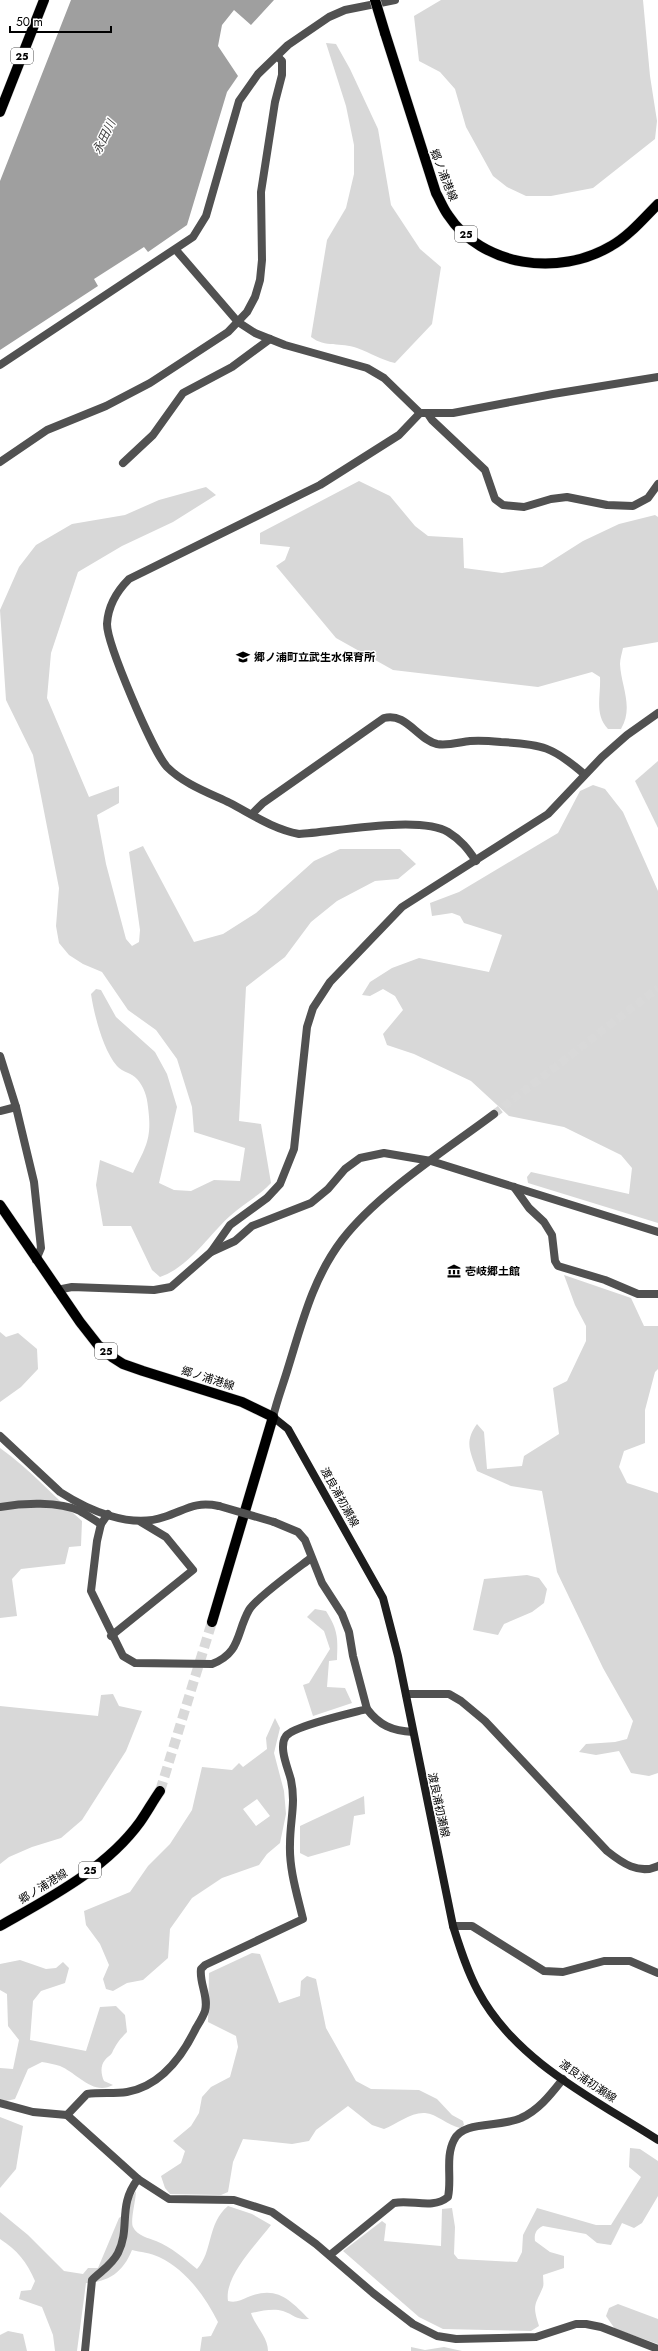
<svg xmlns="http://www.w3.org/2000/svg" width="658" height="2351" font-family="Jost,'Noto Sans JP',sans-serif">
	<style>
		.green { fill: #d8d8d8; fill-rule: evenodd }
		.water { fill: #9f9f9f }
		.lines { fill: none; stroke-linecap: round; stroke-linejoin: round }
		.tertiary-tunnel { stroke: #d9d9d9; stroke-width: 8; stroke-dasharray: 8 4; stroke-linecap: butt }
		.primary-tunnel { stroke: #d9d9d9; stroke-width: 10; stroke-dasharray: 10 5; stroke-linecap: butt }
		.primary-casing { stroke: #dbdbdb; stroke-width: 11 }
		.minor { stroke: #515151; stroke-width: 8 }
		.tertiary { stroke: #515151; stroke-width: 8 }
		.secondary { stroke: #1e1e1e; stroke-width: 8 }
		.primary { stroke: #000; stroke-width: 10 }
		.primary-bridge-casing { stroke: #dbdbdb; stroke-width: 11; stroke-linecap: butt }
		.minor-bridge { stroke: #515151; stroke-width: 8 }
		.primary-bridge { stroke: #000; stroke-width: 10 }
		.labels { text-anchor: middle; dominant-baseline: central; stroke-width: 3; stroke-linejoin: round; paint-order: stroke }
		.shield { fill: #fff; stroke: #4c4c4c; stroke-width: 1 }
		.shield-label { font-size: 10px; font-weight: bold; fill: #000 }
		.street-label { font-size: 11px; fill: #000; stroke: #fff }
		.poi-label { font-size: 11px; font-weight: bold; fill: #000; stroke: #fff; text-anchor: start }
		.water-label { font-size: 12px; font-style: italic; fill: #404040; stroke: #fff }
	</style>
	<rect width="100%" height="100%" fill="#fff"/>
	<!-- green -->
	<g class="green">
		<polygon points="441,0 643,0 650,76 657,121 655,139 593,188 551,196 526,196 507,187 493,176 466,127 455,89 440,72 419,61 414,16"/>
		<path d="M326,43L336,44L350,69L378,129L391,205L420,249L441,267L432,324L395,363C381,360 371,353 357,348C341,342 325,348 311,337L327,240L346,208L354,174V145L346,106Z"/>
		<path d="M359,481L390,496L415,526L428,536L463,538L464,568L502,573L542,567L583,541L619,524L655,515L658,517V642L623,648C622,653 620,659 620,664C621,686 634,707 621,729H608C594,714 601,696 600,677L592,672L538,687L393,670L336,638L276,566L285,560L290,547L260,544V533Z"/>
		<path d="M206,487L216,495L173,522L122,546L78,572L51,653L47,698L89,797L119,786V803L97,815L106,864L126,939L132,946L139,942L140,930L129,852L143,846L194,942L223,934L256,913L314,861L340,849H400L416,864L398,879L375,881L337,901L311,922L285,957L246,987L239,1121L261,1124L271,1183C259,1196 243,1204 230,1216C208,1236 189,1267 160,1277L152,1270L131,1226H103L96,1185L100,1160L133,1173C147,1145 152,1138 148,1107C147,1096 144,1087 137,1079C132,1073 122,1072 117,1066C103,1050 94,1014 91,994L96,989L101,990L116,1017L155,1052L167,1074L177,1107L159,1183L174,1190L191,1191L214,1180L240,1181L245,1148L194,1132L192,1107L177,1059L156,1030L128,1010L102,972L83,964L69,955L59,943L56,926L59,888L33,755L6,700L0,610L19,567L36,545L72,524L125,515L159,500Z"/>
		<polygon points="658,761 658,828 635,781"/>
		<polygon points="593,785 605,789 623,812 658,891 658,1223 528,1183 527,1177 531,1172 629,1194 632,1168 621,1155 564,1127 509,1116 471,1081 414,1054 387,1045 383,1034 403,1010 395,996 383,989 370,996 362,995 370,982 392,968 419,958 489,972 502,935 464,923 460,916 452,913 432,916 430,903 459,892 558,833 580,791"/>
		<path d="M564,1275L631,1298L644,1326H658V1369L655,1372L645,1410V1443L624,1451L619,1467L627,1483L658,1493V1773L649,1776L631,1773L619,1751L596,1755L579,1752L586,1744L615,1742L627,1739L633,1721L603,1668L557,1572L542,1491L511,1486L477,1471C470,1451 464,1442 477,1424L484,1432L487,1469L522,1466L524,1456L559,1434L553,1388L567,1381L586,1341V1326L575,1305Z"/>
		<polygon points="0,1332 6,1337 18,1333 37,1349 38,1369 21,1387 0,1402"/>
		<path d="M0,1448C30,1469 54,1497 82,1521L81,1546L69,1547L65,1564L21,1569L12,1579L17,1616L0,1618Z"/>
		<polygon points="527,1575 539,1578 547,1589 544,1603 532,1612 504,1624 498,1635 473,1630 484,1579"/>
		<path d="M315,1609L326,1611C338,1630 338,1638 337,1660L329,1661L327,1687L345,1688L352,1703L313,1716L303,1685L309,1683L330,1649L324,1631L307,1617Z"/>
		<polygon points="113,1694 119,1706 142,1711 126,1751 82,1820 61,1838 32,1847 9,1857 0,1864 0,1706 98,1716 101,1695"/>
		<path d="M275,1718L280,1728L274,1753L284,1791L286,1814L280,1843L267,1854L259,1865L222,1878L192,1898L170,1929L168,1958L143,1980L127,1983L113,1991L106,1989L103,1979L109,1965L100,1944L86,1925L84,1911L130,1892L148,1866L170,1844L192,1810L202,1767L232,1770L239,1763L243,1767L267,1749L266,1738ZM257,1799L270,1816L256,1826L243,1809Z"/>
		<polygon points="364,1796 365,1814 354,1816 350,1845 308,1857 300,1853 300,1826"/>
		<path d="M252,1953L260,1954L279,2003L300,1996L301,1981L307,1976L316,1979L326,2028L356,2081L371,2089L419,2090L437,2099L452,2115L463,2121L464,2125L460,2128C447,2125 437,2114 425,2113C411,2112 397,2124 384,2129L372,2125L348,2106L316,2130L309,2141L292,2144L243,2139L233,2162L228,2192L221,2195L170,2194L165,2188L161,2176L181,2163L185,2151L173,2141L191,2126L199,2113L202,2097L211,2087L230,2077L238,2047L236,2036L208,2022L209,1973Z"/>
		<path d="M20,1960L46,1969L56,1968L63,1962L69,1968L65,1983L41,1991L33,2001L30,2040L86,2051L100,2007L116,2006L125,2015L127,2032C120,2039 116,2044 112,2053C110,2056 107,2057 105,2060C100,2066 101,2074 104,2081L113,2085C93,2096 77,2073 60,2066C54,2064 48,2063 42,2062L28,2069L15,2099L6,2101L0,2099V2068L13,2069L19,2040L8,2026L7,1994L0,1990V1964Z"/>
		<polygon points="0,2117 23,2126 16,2169 0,2188"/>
		<path d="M630,2148L640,2149L658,2161V2196L642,2223L634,2228L622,2223L611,2245L597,2243L586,2234L543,2226C536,2229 534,2234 535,2241L550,2252L564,2256V2268L543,2275C543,2279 544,2284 543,2287C535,2306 532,2304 539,2326L531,2331L443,2329L419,2317L343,2251L382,2221L386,2224L384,2241L441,2246L442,2209L452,2208L455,2227L454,2254L458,2259L517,2262L522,2252L523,2235L537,2208L596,2225H611L641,2177L629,2167Z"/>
		<path d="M136,2191C136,2200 130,2221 133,2227C137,2236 149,2238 156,2241C171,2247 185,2259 197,2269C213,2252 207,2223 228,2206L252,2214L271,2225C256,2245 224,2276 228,2301C236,2303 241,2300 248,2297C277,2285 290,2300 309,2319C295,2320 295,2315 283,2311C273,2308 261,2311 251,2313C255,2326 268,2337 268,2351H200L202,2337L211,2336L218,2322C205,2296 186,2270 159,2257C151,2253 140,2252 132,2250C123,2272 109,2282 86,2283L77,2351H55L53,2335L42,2307L19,2299L21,2291L31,2290L35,2281C27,2262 17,2250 0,2239V2212L28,2235L64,2271L83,2274L88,2268H98L119,2218L127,2212L131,2199Z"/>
		<polygon points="618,2304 658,2319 658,2344 615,2329 606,2316 609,2308"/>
		<polygon points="8,2331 23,2334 27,2351 0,2351 0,2335"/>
		<polygon points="411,2347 425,2350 444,2347 462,2351 411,2351"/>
	</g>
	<!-- water -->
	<polygon class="water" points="71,0 274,0 251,25 234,10 222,25 218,46 238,76 227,92 187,225 148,252 144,247 94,279 98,286 0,350 0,181"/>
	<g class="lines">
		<!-- tertiary-tunnel -->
		<polyline class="tertiary-tunnel" points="494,1114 658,988"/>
		<!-- primary-tunnel -->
		<polyline class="primary-tunnel" points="160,1791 212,1622"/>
		<!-- primary casing -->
		<g class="primary-casing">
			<g id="primary">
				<path d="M385,33L436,193C440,200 443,208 448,215C482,267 559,277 611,246C629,236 644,218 658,204"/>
				<polyline points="0,112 44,0"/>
				<polyline points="0,1205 80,1322 98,1345 112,1357 123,1364 143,1371 242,1402 273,1417 212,1622"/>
				<path d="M0,1926C49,1898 106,1869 140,1822C147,1812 153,1801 160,1791"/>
			</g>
		</g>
		<!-- minor -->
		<g class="minor">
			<polyline points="176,250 238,322 255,333 285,345 367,368 384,378 420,413 453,413 553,394 658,377"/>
			<path d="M420,413L399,435L320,485L129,579C116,592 108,606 107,624C107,644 153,752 167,767C184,784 209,793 230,803C253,815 273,829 299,834C334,832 420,815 448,832C461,840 468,849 476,861"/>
			<polyline points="428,414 432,420 485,470 495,499 503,505 524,507 551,499 567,497 607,505 633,506 648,498 658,484"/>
			<polyline points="0,462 47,430 106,406 150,383 228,332 247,312 255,297 260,280 262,260 261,192 275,102 282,75 282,61 277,56"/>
			<polyline points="123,463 153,435 183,393 232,367 270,339"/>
			<path d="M252,814L263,803L384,718C406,712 417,739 437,744C448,746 460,742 470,741C480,740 491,741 501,742C542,744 553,747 584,774"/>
			<polyline points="0,1056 16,1107 34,1182 41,1248 36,1260"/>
			<polyline points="0,1111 16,1107"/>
			<polyline points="514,1187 529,1208 544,1222 552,1235 555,1261 558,1266 605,1280 638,1294 658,1294"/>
			<polyline points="211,1252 230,1225 267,1198 280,1184 294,1149 307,1027 313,1008 330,982 402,907 548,814 602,757 627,735 658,713"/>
			<polyline points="57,1290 72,1287 154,1290 171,1287 211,1252 235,1241 252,1226 311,1203 328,1189 345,1169 360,1158 384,1153 431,1161 658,1232"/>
			<path d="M0,1436L60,1492C88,1510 130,1529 164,1517C186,1510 194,1501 219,1506"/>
			<path d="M0,1507C22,1503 59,1501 80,1511C87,1515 94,1520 101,1524"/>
			<path d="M108,1514L101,1524L97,1541L91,1591L123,1656L135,1663L212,1664C241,1653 236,1633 249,1610C256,1598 298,1568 311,1558"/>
			<path d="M274,1522L298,1532L305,1540L322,1583L342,1614L349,1632L353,1656L367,1709C379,1725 392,1731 413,1732"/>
			<polyline points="111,1636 193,1570 166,1537 141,1522"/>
			<path d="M406,1694H449L461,1701L485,1721L607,1851C622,1863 639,1875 658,1866"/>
			<polyline points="453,1926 472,1926 544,1971 563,1972 604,1961 630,1961 658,1973"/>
			<polyline points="0,2103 33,2112 67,2115 138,2179 169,2199 234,2200 272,2212 316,2244 373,2293 413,2324 437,2336 456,2339 536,2337 576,2324 586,2324 601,2327 658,2349"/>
			<path d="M67,2115L87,2094C100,2092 114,2094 127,2092C161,2086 182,2057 196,2028C199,2023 203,2017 205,2011C209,1997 199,1983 201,1969L205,1965L303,1919C297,1894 289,1869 290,1844C290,1820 296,1804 291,1780C288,1768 278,1747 286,1736C294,1726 352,1713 367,1709"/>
			<path d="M330,2255L394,2203C412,2199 432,2210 448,2197C452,2179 445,2157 454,2140C463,2120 500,2128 521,2118C539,2110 551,2094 563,2079"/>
			<path d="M85,2351L92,2280C101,2271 112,2265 118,2253C131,2227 117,2206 138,2179"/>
		</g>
		<!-- tertiary -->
		<g class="tertiary">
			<polyline points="0,365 193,237 206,216 239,101 258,74 288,45 329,17 345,10 395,0"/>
			<path d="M273,1417C277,1400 283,1385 288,1368C302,1323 313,1278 342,1240C378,1193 446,1150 494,1114"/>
		</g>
		<!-- secondary -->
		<path class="secondary" d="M273,1417L288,1429L383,1598L398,1656L453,1926C460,1948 467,1971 478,1991C515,2061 594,2099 658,2140"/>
		<!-- primary -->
		<use href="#primary" class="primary"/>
		<!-- primary-bridge casing -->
		<g class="primary-bridge-casing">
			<polyline id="primary-bridge" points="375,0 385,33"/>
		</g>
		<!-- minor-bridge -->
		<polyline class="minor-bridge" points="219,1506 274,1522"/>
		<!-- primary-bridge -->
		<use href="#primary-bridge" class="primary-bridge"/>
	</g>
	<!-- icons -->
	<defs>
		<g id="school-bare" transform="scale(1.08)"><path d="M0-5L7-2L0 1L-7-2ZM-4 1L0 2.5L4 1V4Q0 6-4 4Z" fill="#000" stroke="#fff" stroke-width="2.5" paint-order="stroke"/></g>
		<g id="museum-bare" transform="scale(1.08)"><path d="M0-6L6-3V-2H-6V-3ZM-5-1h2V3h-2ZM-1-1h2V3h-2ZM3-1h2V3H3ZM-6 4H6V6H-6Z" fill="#000" stroke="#fff" stroke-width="2.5" paint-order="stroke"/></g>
	</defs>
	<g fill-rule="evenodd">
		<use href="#school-bare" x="243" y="657"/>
		<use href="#museum-bare" x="454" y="1271"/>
	</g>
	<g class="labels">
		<!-- shield labels -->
		<g class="shield">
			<rect x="11" y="48" width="22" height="16" rx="3"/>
			<rect x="455" y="226" width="22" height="16" rx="3"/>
			<rect x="95" y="1343" width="22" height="16" rx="3"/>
			<rect x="79" y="1862" width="22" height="16" rx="3"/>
		</g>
		<g class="shield-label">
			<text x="22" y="56">25</text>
			<text x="466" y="234">25</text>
			<text x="106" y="1351">25</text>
			<text x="90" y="1870">25</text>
		</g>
		<!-- street labels -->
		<g class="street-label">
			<text transform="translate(444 175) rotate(68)">郷ノ浦港線</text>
			<text transform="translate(208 1378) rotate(17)">郷ノ浦港線</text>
			<text transform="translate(340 1497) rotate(61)">渡良浦初瀬線</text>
			<text transform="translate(439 1805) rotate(78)">渡良浦初瀬線</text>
			<text transform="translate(43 1886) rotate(-32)">郷ノ浦港線</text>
			<text transform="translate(588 2081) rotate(34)">渡良浦初瀬線</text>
		</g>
		<!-- poi labels -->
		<g class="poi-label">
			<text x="254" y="657">郷ノ浦町立武生水保育所</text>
			<text x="465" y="1271">壱岐郷土館</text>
		</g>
		<!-- water labels -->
		<g class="water-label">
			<text transform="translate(104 137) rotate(-64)">永田川</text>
		</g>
	</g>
	<!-- scale -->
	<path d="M10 26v6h101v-6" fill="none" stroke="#000000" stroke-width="2"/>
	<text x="16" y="26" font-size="12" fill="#000000" stroke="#ffffff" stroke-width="3" paint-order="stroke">50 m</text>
</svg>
